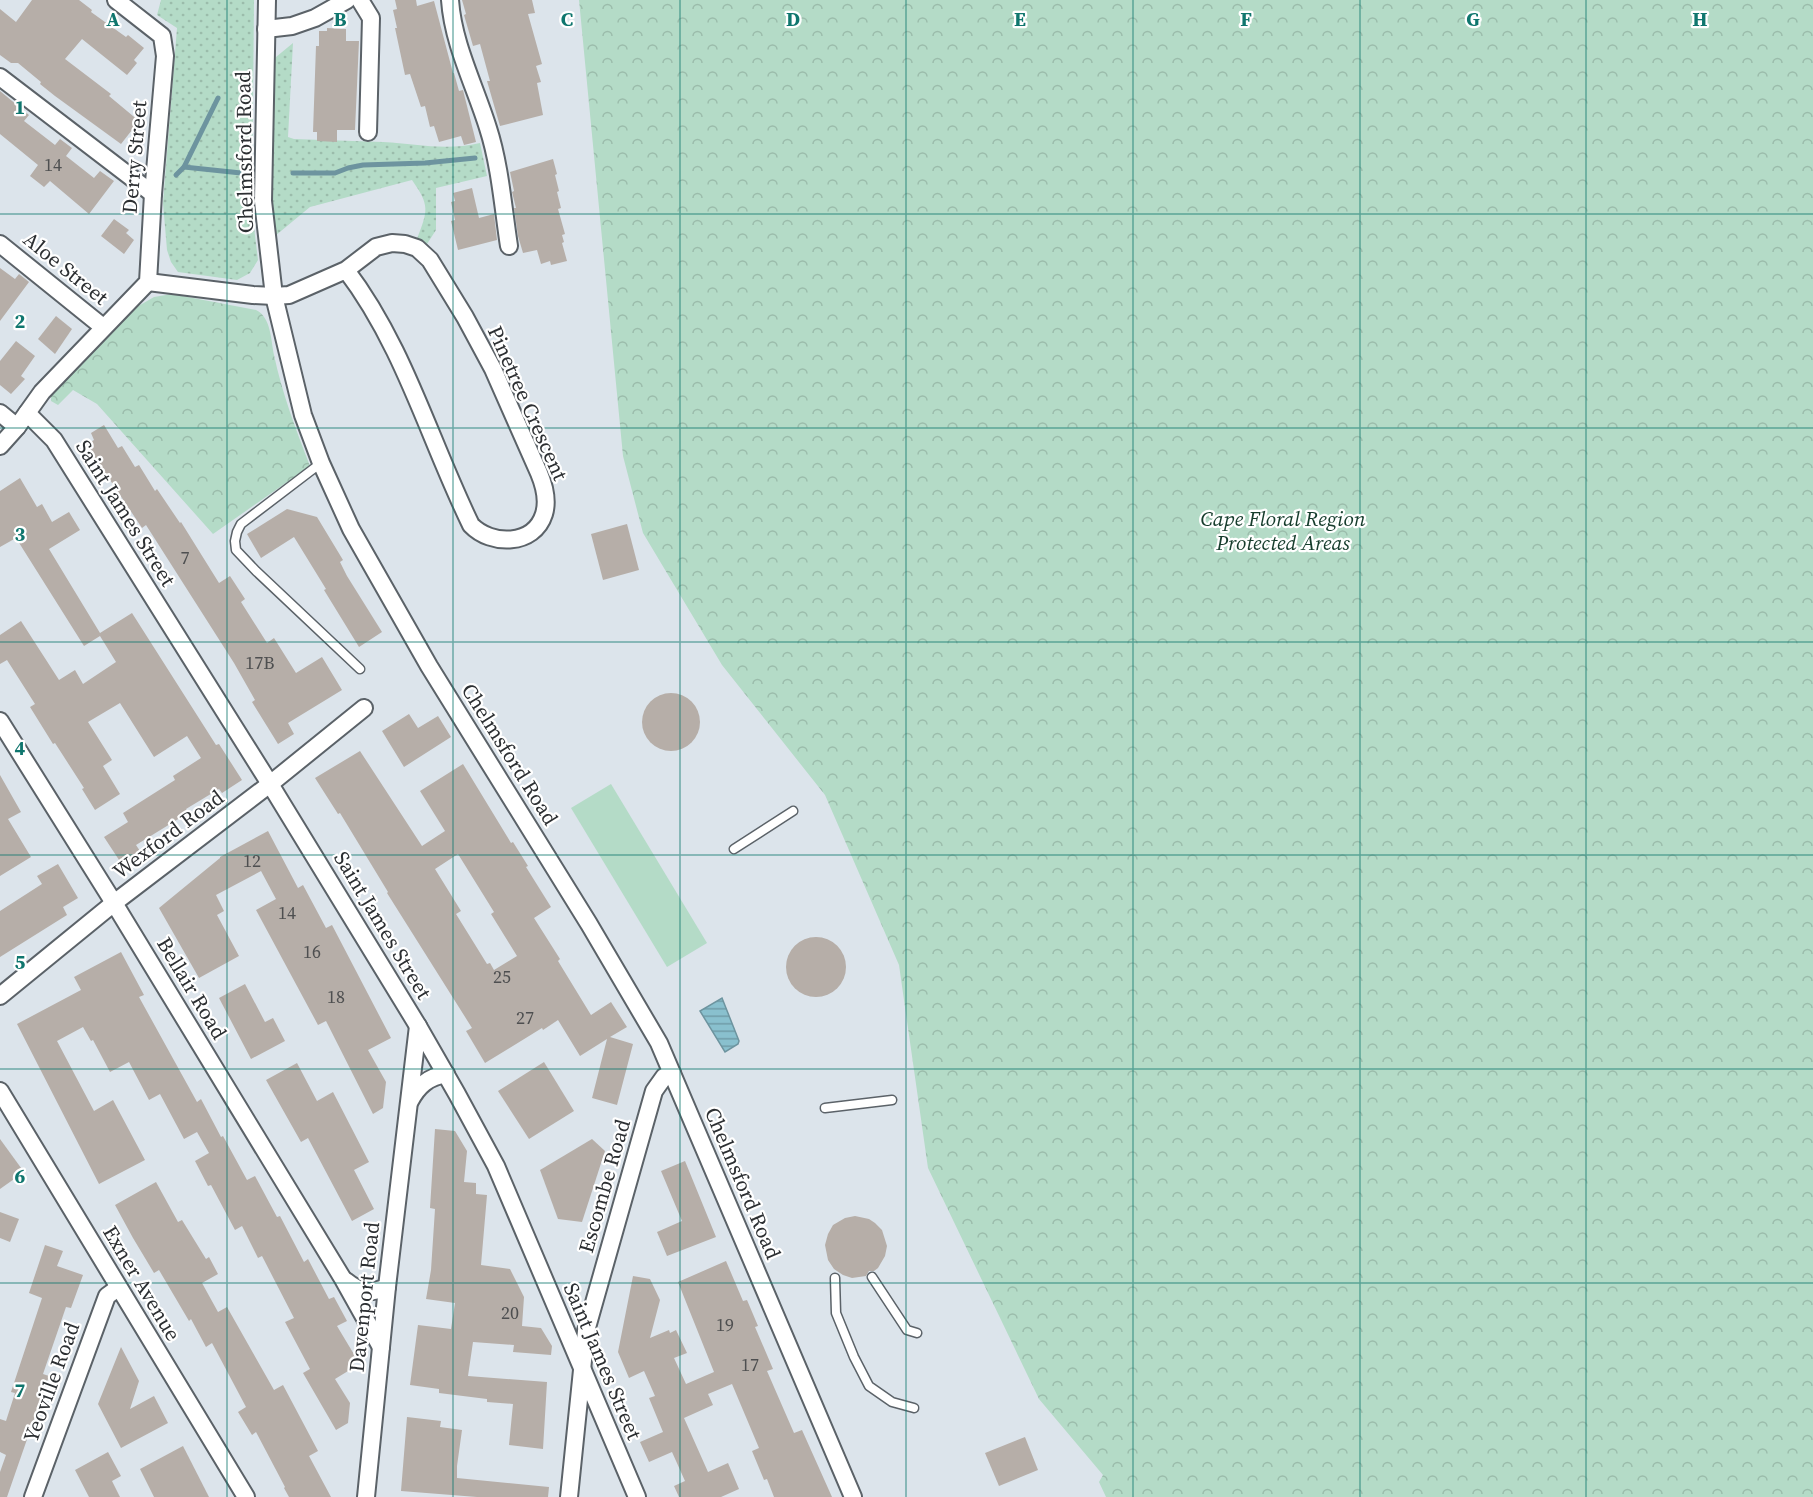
<svg xmlns="http://www.w3.org/2000/svg" width="1813" height="1497" font-family="'Source Serif 4',serif">
	<style>
		.grass { fill: url(#grass-dots) }
		.forest { fill: url(#forest-crowns) }
		.pitch { fill: #b4dbc7 }
		.water { fill: url(#water-rules); stroke: #6d949f; stroke-width: 1.5 }
		.lines { fill: none; stroke-linecap: round; stroke-linejoin: round }
		.stream { stroke: #6d949f; stroke-width: 5 }
		.building { fill: #b6aea8; fill-rule: evenodd }
		.service-casing { stroke: #5b6268; stroke-width: 11 }
		.minor-casing { stroke: #5b6268; stroke-width: 20 }
		.service { stroke: #fff; stroke-width: 8 }
		.minor { stroke: #fff; stroke-width: 16 }
		.grid { fill: none; stroke: #0f766e; stroke-width: 1.5; stroke-opacity: 0.55 }
		.labels { text-anchor: middle; dominant-baseline: central; stroke-width: 4.5; stroke-linejoin: round; paint-order: stroke }
		.number-label { font-size: 18px; fill: #4e4f50 }
		.street-label { font-size: 21px; fill: #2c2f32; stroke: #fff }
		.park-label { font-size: 21px; font-style: italic; fill: #153c2c; stroke: #fff }
		.grid-label { font-size: 20px; text-anchor: middle; font-weight: bold; fill: #0f766e; stroke: #fff; stroke-width: 4.5; stroke-linejoin: round; paint-order: stroke }
	</style>
	<defs>
		<pattern id="grass-dots" width="8" height="8" patternUnits="userSpaceOnUse" patternTransform="scale(1.5)"><rect width="8" height="8" fill="#b4dbc7"/><path d="M2 2h.1M6 6h.1" fill="none" stroke="#9bbcab" stroke-width="1.8" stroke-linecap="round"/></pattern>
		<pattern id="forest-crowns" width="20" height="18" patternUnits="userSpaceOnUse" patternTransform="scale(1.5)"><rect width="20" height="18" fill="#b4dbc7"/><path d="M2 6a3 3 0 1 1 6 0M12 15a3 3 0 1 1 6 0" fill="none" stroke="#9bbcab"/></pattern>
		<pattern id="water-rules" width="6" height="5" patternUnits="userSpaceOnUse" patternTransform="scale(1.5)"><rect width="6" height="5" fill="#89c0ce"/><path d="M0 2.5h6" fill="none" stroke="#709ca8"/></pattern>
	</defs>
	<rect width="100%" height="100%" fill="#dce4eb"/>
	<!-- grass -->
	<g class="grass">
		<polygon points="161,0 254,0 252,211 258,260 250,273 237,280 178,272 171,262 167,250 163,203 177,28 157,15"/>
		<path d="M293,43L288,137L294,139C323,140 353,141 383,142C417,144 446,151 480,143L487,176L436,188V230L427,244L417,239C428,210 430,206 412,180L310,207L275,236L271,190L272,68L276,57Z"/>
	</g>
	<!-- forest -->
	<g class="forest">
		<polygon points="579,0 1813,0 1813,1497 1106,1497 1099,1482 1103,1475 1039,1399 928,1168 899,965 825,795 722,665 643,533 623,456"/>
		<path d="M172,294L256,310C271,317 271,340 274,355C282,393 296,430 310,466L213,534L97,404L73,390L58,405L51,401V394L135,308L154,297Z"/>
	</g>
	<!-- pitch -->
	<polygon class="pitch" points="611,784 707,943 667,967 571,808"/>
	<!-- water -->
	<polygon class="water" points="722,998 739,1041 738,1044 725,1052 700,1011"/>
	<g class="lines">
		<!-- stream -->
		<g class="stream">
			<polyline points="184,167 241,173"/>
			<polyline points="293,173 335,173 348,168 363,165 425,163 475,158"/>
			<polyline points="176,175 184,167 218,98"/>
		</g>
	</g>
	<!-- building -->
	<g class="building">
		<polygon points="32,0 79,0 92,10 91,12 126,37 128,35 144,48 134,60 137,63 127,75 82,39 65,59 111,94 109,96 139,121 121,144 55,96 40,84 41,82 18,63 11,63 0,55 0,9 16,22"/>
		<polygon points="395,0 416,0 417,6 434,1 453,73 454,73 459,91 463,90 476,142 464,145 461,136 439,142 434,126 430,127 425,106 421,107 410,74 405,75 395,28 397,28 393,10 397,9"/>
		<polygon points="462,0 532,0 535,13 528,14 542,64 536,66 541,82 537,83 543,115 500,126 487,81 490,81 480,44 473,46 464,15 466,14"/>
		<polygon points="327,28 346,29 346,41 359,41 355,130 337,130 337,142 317,141 317,132 313,132 316,46 319,46 319,31 327,31"/>
		<polygon points="0,91 29,115 24,121 55,145 60,139 72,148 66,156 94,178 100,171 114,181 89,214 50,181 44,187 30,176 38,165 0,134"/>
		<polygon points="553,159 557,174 555,175 559,191 557,192 561,208 558,209 565,234 562,235 564,242 562,243 567,261 551,265 550,261 541,264 537,250 523,253 518,236 514,208 516,208 512,192 514,191 510,172"/>
		<polygon points="472,188 479,218 494,214 497,240 458,250 451,221 455,220 451,202 455,201 453,193"/>
		<polygon points="114,219 129,230 126,233 134,240 124,254 101,236"/>
		<polygon points="0,268 15,279 19,274 29,282 0,321"/>
		<polygon points="56,316 72,329 55,354 38,339"/>
		<polygon points="16,341 35,356 21,376 25,379 11,394 0,385 0,361"/>
		<polygon points="104,425 118,448 122,446 135,467 139,465 155,491 157,489 180,523 181,522 219,583 230,576 245,599 241,602 267,643 274,638 296,673 322,657 342,690 288,723 294,734 278,744 252,702 255,700 234,663 146,525 142,528 108,477 105,478 85,445 94,440 91,433"/>
		<polygon points="20,478 37,507 42,504 52,522 69,512 80,530 49,549 100,633 132,613 216,745 219,744 242,780 222,793 219,789 186,809 188,813 136,845 142,854 123,866 104,837 128,822 123,813 175,780 173,776 201,758 187,736 154,757 120,703 88,722 112,760 103,766 120,794 95,810 82,789 84,788 55,743 53,744 30,707 35,704 7,660 0,664 0,635 21,621 59,680 75,670 83,684 116,662 100,636 84,646 16,538 0,547 0,491"/>
		<polygon points="287,509 317,517 343,560 340,562 347,576 382,632 359,647 324,590 326,589 294,537 261,558 247,534"/>
		<polygon points="627,524 639,570 603,580 591,534"/>
		<circle cx="671" cy="722" r="29"/>
		<polygon points="409,714 418,728 438,716 451,737 404,767 382,731"/>
		<path d="M360,751L422,846L445,831L420,791L463,764L511,843L513,842L528,866L526,867L551,907L534,918L560,959L558,961L591,1015L611,1002L627,1027L610,1037L633,1044L617,1105L592,1098L607,1039L580,1056L558,1020L543,1030L542,1028L485,1063L466,1031L472,1028L387,893L388,892L340,813L338,814L315,778ZM458,854L494,912L491,914L517,956L494,970L490,963L487,964L456,914L461,911L435,869Z"/>
		<polygon points="0,775 21,812 8,819 31,857 0,876"/>
		<polygon points="268,831 298,888 303,885 326,928 332,925 391,1038 368,1050 386,1082 383,1108 373,1114 326,1021 318,1025 256,910 276,899 261,871 216,895 224,911 217,915 239,956 199,978 159,908 220,858 220,857"/>
		<polygon points="58,864 78,898 63,907 67,915 0,957 0,911 42,884 37,876"/>
		<circle cx="816" cy="967" r="30"/>
		<polygon points="121,952 144,995 139,997 197,1102 201,1099 221,1137 223,1136 247,1180 255,1176 277,1217 280,1216 304,1262 308,1259 329,1299 334,1297 347,1321 337,1326 355,1356 353,1368 335,1379 350,1403 348,1423 336,1430 303,1373 310,1369 285,1322 294,1318 262,1256 258,1258 242,1226 235,1230 211,1185 208,1186 195,1161 209,1153 197,1132 184,1139 160,1094 149,1100 129,1062 110,1072 93,1040 91,1041 83,1027 57,1041 94,1111 113,1100 145,1160 99,1184 17,1024 81,990 74,977"/>
		<polygon points="245,984 265,1022 273,1018 285,1041 251,1059 219,998"/>
		<polygon points="544,1062 574,1111 529,1139 498,1091"/>
		<polygon points="297,1063 317,1101 333,1092 369,1162 354,1170 374,1209 352,1221 308,1138 301,1142 266,1080"/>
		<polygon points="435,1129 455,1131 467,1151 464,1182 476,1183 476,1194 487,1195 481,1265 510,1269 524,1297 522,1326 541,1328 552,1346 551,1355 513,1352 514,1345 473,1342 468,1376 547,1382 543,1449 509,1445 513,1404 487,1402 487,1399 439,1393 439,1389 410,1385 418,1325 451,1329 455,1303 426,1299 431,1270 435,1209 430,1208"/>
		<polygon points="0,1139 24,1172 0,1189"/>
		<polygon points="592,1139 605,1151 582,1222 558,1219 540,1170"/>
		<polygon points="685,1161 716,1237 667,1256 657,1232 682,1221 661,1171"/>
		<polygon points="156,1182 178,1222 182,1220 206,1259 209,1257 218,1274 202,1283 218,1312 227,1307 274,1390 283,1385 318,1451 309,1456 331,1497 289,1497 284,1488 285,1487 256,1432 252,1435 238,1412 246,1407 212,1343 206,1347 191,1319 189,1321 159,1270 154,1273 133,1238 115,1205"/>
		<polygon points="0,1212 19,1219 10,1242 0,1238"/>
		<polygon points="855,1216 869,1219 875,1223 882,1230 887,1246 885,1256 878,1268 874,1271 869,1271 866,1276 852,1278 843,1275 834,1269 828,1260 825,1245 828,1234 833,1225 845,1218"/>
		<polygon points="45,1245 63,1251 57,1266 83,1275 71,1308 66,1307 43,1374 49,1376 7,1497 0,1497 0,1472 6,1455 0,1452 0,1419 6,1421 15,1393 11,1392 42,1298 29,1293"/>
		<polygon points="726,1261 743,1301 747,1300 758,1326 755,1327 773,1369 767,1371 794,1433 802,1430 832,1497 774,1497 767,1479 764,1480 752,1451 759,1448 732,1384 708,1394 713,1405 684,1418 708,1472 728,1463 739,1489 721,1497 679,1497 674,1486 685,1481 672,1452 649,1462 640,1442 663,1432 649,1398 655,1396 644,1371 629,1378 618,1352 633,1276 650,1279 660,1300 650,1338 669,1330 670,1333 676,1330 687,1353 674,1358 686,1384 714,1372 678,1282"/>
		<polygon points="121,1347 139,1381 130,1409 154,1396 168,1423 121,1448 98,1404"/>
		<polygon points="407,1417 441,1421 440,1427 462,1430 457,1466 457,1478 549,1487 548,1497 477,1497 401,1491"/>
		<polygon points="1025,1437 1038,1470 999,1486 985,1453"/>
		<polygon points="183,1446 209,1497 154,1497 140,1469"/>
		<polygon points="108,1452 121,1476 112,1481 120,1497 89,1497 75,1470"/>
	</g>
	<g class="lines">
		<!-- service casing -->
		<g class="service-casing">
			<g id="service">
				<polyline points="321,463 241,524 237,532 235,541 236,550 256,571 360,669"/>
				<polyline points="734,849 793,811"/>
				<polyline points="825,1108 892,1100"/>
				<polyline points="872,1277 907,1330 917,1333"/>
				<polyline points="835,1278 836,1313 854,1357 869,1386 892,1402 914,1408"/>
			</g>
		</g>
		<!-- minor casing -->
		<g class="minor-casing">
			<g id="minor">
				<polyline points="267,0 263,201 274,296 303,415 321,463 351,529 429,666 589,924 659,1043 853,1497"/>
				<polyline points="360,0 371,18 368,132"/>
				<path d="M450,0C453,44 475,86 488,128C500,165 503,207 509,246"/>
				<polyline points="266,29 292,26 315,18 347,0"/>
				<polyline points="0,77 153,194"/>
				<polyline points="0,244 103,327"/>
				<path d="M148,282L253,295L274,296L289,295L346,270L376,247L392,243L405,244L417,248L430,260L465,317L493,369L539,473C544,485 548,501 544,514C534,546 491,546 471,525C429,439 404,346 346,270"/>
				<polyline points="0,413 17,427"/>
				<polyline points="27,413 54,440 270,784 418,1026 457,1094 496,1166 637,1497"/>
				<polyline points="0,446 17,427 42,392 148,282 153,194 165,56 162,36 116,0"/>
				<polyline points="0,721 114,903 343,1279 381,1347"/>
				<polyline points="0,996 114,903 270,784 364,708"/>
				<polyline points="0,1091 246,1497"/>
				<path d="M410,1101C418,1086 428,1077 446,1074"/>
				<path d="M346,1281C361,1293 370,1294 387,1287"/>
				<polyline points="33,1497 107,1296 118,1288"/>
				<polyline points="366,1497 387,1287 418,1026"/>
				<polyline points="569,1497 586,1331 654,1091 664,1077 672,1073"/>
			</g>
		</g>
		<!-- service -->
		<use href="#service" class="service"/>
		<!-- minor -->
		<use href="#minor" class="minor"/>
	</g>
	<!-- grid -->
	<path class="grid" d="M227,0V1497M453,0V1497M680,0V1497M906,0V1497M1133,0V1497M1360,0V1497M1586,0V1497M0,214H1813M0,428H1813M0,642H1813M0,855H1813M0,1069H1813M0,1283H1813"/>
	<g class="labels">
		<!-- number labels -->
		<g class="number-label">
			<text x="53" y="164">14</text>
			<text x="185" y="557">7</text>
			<text x="260" y="662">17B</text>
			<text x="252" y="860">12</text>
			<text x="287" y="912">14</text>
			<text x="312" y="951">16</text>
			<text x="502" y="976">25</text>
			<text x="336" y="996">18</text>
			<text x="525" y="1017">27</text>
			<text x="510" y="1312">20</text>
			<text x="725" y="1324">19</text>
			<text x="750" y="1364">17</text>
		</g>
		<!-- street labels -->
		<g class="street-label">
			<text transform="translate(244 152) rotate(-91)">Chelmsford Road</text>
			<text transform="translate(134 157) rotate(-85)">Derry Street</text>
			<text transform="translate(66 268) rotate(39)">Aloe Street</text>
			<text transform="translate(528 403) rotate(66)">Pinetree Crescent</text>
			<text transform="translate(126 513) rotate(58)">Saint James Street</text>
			<text transform="translate(510 754) rotate(58)">Chelmsford Road</text>
			<text transform="translate(168 834) rotate(-37)">Wexford Road</text>
			<text transform="translate(383 925) rotate(59)">Saint James Street</text>
			<text transform="translate(192 988) rotate(59)">Bellair Road</text>
			<text transform="translate(743 1183) rotate(67)">Chelmsford Road</text>
			<text transform="translate(604 1186) rotate(-74)">Escombe Road</text>
			<text transform="translate(142 1283) rotate(59)">Exner Avenue</text>
			<text transform="translate(364 1297) rotate(-84)">Davenport Road</text>
			<text transform="translate(603 1361) rotate(67)">Saint James Street</text>
			<text transform="translate(51 1382) rotate(-70)">Yeoville Road</text>
		</g>
		<!-- park labels -->
		<g class="park-label">
			<text x="1283" y="518">Cape Floral Region<tspan x="1283" dy="24">Protected Areas</tspan></text>
		</g>
	</g>
	<g class="grid-label">
		<text x="113" y="26">A</text>
		<text x="340" y="26">B</text>
		<text x="567" y="26">C</text>
		<text x="793" y="26">D</text>
		<text x="1020" y="26">E</text>
		<text x="1246" y="26">F</text>
		<text x="1473" y="26">G</text>
		<text x="1700" y="26">H</text>
		<text x="20" y="114">1</text>
		<text x="20" y="328">2</text>
		<text x="20" y="541">3</text>
		<text x="20" y="755">4</text>
		<text x="20" y="969">5</text>
		<text x="20" y="1183">6</text>
		<text x="20" y="1397">7</text>
	</g>
</svg>
